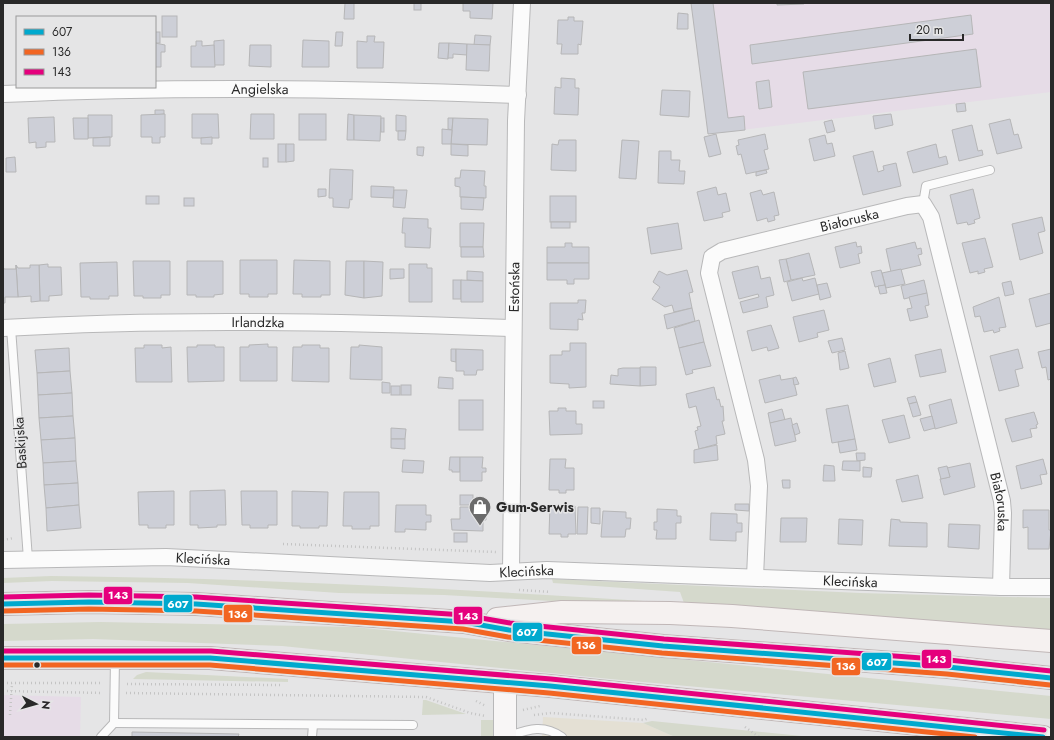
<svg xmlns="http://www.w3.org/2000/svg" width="1054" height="740" font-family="Jost,sans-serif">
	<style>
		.commercial { fill: #e6dce7 }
		.industrial { fill: #e4e0d4 }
		.green { fill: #d5d9cc }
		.building { fill: #cdcfd7; stroke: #b6b6b7 }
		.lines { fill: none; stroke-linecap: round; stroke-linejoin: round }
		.service-casing { stroke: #b8b8b9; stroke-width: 10 }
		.minor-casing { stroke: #b8b8b9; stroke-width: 18 }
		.secondary-casing { stroke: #b8b8b9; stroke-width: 24 }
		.primary-casing { stroke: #c0b7b7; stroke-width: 24 }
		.path { stroke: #c4c4c4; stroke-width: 2.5; stroke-dasharray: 1 3; stroke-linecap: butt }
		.service { stroke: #fbfbfb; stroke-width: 8 }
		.minor { stroke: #fbfbfb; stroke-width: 16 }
		.secondary { stroke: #f8f6f6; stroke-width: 22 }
		.primary { stroke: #f5f1f0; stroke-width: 22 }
		.bus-1-casing { stroke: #e5e5e6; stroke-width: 8 }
		.bus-2-casing { stroke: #e5e5e6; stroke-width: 8 }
		.bus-3-casing { stroke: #e5e5e6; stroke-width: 8 }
		.bus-1 { stroke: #00a9ce; stroke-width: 5 }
		.bus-2 { stroke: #f26522; stroke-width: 5 }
		.bus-3 { stroke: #e5007d; stroke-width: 5 }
		.bus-dot { fill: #292929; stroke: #e5e5e6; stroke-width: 1.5 }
		.labels { text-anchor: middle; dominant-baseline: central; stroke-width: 3; stroke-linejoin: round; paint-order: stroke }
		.street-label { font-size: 14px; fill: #292929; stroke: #e5e5e6 }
		.poi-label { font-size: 14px; font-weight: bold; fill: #292929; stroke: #e5e5e6; text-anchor: start }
		.line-badge { stroke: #e5e5e6; stroke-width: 1.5 }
		.badge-label { font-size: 11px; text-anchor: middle; font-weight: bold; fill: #fff }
	</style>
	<rect width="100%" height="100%" fill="#e5e5e6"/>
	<!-- commercial -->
	<g class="commercial">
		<polygon points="691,3 1051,3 1051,92 708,134"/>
		<polygon points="3,695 81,697 80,737 3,737"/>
	</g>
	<!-- industrial -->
	<polygon class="industrial" points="543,717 643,723 675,737 542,737"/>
	<!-- green -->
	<g class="green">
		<path d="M51,576C254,578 457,589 660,602H569L444,595L339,593L188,583L52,581L3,583V578Z"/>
		<polygon points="552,579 860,593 1051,598 1051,633 684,603 680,592 553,583"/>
		<polygon points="101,622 354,627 1051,696 1051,719 610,679 282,646 93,639 3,641 3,624"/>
		<polygon points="146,672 288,679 288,682 133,679 137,675"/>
		<polygon points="423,700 426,700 466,714 422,715"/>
		<rect x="481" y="720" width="13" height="17"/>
		<polygon points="652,721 812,737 675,737 643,723"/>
	</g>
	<!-- building -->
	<g class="building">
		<polygon points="345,3 354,3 354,19 344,19"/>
		<rect x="414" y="3" width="7" height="7"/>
		<polygon points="463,3 493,3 492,19 470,18 470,11 463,11"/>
		<polygon points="691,3 713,3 728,118 744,116 745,130 708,134"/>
		<polygon points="777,3 804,3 804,4 777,5"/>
		<polygon points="678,13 688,14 688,29 677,29"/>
		<polygon points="971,15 973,34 752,64 750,45"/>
		<rect x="162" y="16" width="15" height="21"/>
		<polygon points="568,17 574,17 574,21 583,21 581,45 578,44 578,54 561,54 562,44 557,44 558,20 568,20"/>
		<rect x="155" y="32" width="5" height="11"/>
		<polygon points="336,32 343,32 342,46 335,46"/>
		<polygon points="475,35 491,36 490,45 474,45"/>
		<polygon points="367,36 375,36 374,42 384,42 383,68 357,68 357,41 367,42"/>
		<polygon points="224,40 224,65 214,65 214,41"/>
		<polygon points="303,40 329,41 329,67 302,67"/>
		<polygon points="196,41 202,41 202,46 214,45 215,67 191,67 191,46 196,46"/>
		<polygon points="155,43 165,45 165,52 161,52 161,67 155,67"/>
		<polygon points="439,43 449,43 448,59 438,58"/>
		<polygon points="449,43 467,44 467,55 453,54 453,58 448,58"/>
		<polygon points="467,44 490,45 489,71 466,70"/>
		<polygon points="250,45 271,45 271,67 249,66"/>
		<polygon points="976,49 981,87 808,109 803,72"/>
		<polygon points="561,78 575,79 575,88 579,88 578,115 554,114 555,87 561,88"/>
		<polygon points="769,80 772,107 759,109 756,82"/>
		<polygon points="662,90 690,91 689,117 660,115"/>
		<polygon points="965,103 966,111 957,112 956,104"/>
		<polygon points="155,110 164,110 164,114 155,115"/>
		<polygon points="165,114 165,137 160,137 160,143 152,143 152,137 141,137 141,115"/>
		<polygon points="192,114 218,114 219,138 192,138"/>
		<polygon points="251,114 274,114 274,139 250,139"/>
		<rect x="299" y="114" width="27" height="26"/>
		<polygon points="348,114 354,115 354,140 347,140"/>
		<polygon points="891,114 893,125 875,129 873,116"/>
		<polygon points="88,115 112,115 112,137 88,138"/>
		<polygon points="354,115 381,116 380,141 354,140"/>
		<polygon points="396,115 406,116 406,131 396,131"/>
		<polygon points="54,117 55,142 46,142 46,147 36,148 36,142 29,143 28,118"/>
		<polygon points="73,118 88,118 88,139 74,139"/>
		<rect x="381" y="118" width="3" height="14"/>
		<polygon points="448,118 453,118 452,130 448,129"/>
		<polygon points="453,118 488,119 487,145 451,144"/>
		<polygon points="1010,119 1014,135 1018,134 1022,148 997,154 989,124"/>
		<polygon points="832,120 835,131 827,133 824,122"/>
		<polygon points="972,125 978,151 982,150 983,155 959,161 952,130"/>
		<polygon points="442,129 452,130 451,144 442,144"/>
		<polygon points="398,131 406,131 405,140 398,140"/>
		<polygon points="716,134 721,154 709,157 704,137"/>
		<polygon points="765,134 768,149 764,150 769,169 746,174 741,154 738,155 736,146 739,145 738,140"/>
		<polygon points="825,135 827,144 832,143 835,156 814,161 809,139"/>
		<polygon points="110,137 110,146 93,146 93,138"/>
		<polygon points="212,137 212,144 201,144 201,138"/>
		<polygon points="559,140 576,140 576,171 551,170 552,144 558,145"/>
		<polygon points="622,140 639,141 636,179 619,178"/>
		<rect x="278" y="144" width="8" height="18"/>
		<polygon points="286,144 294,144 294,161 286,162"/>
		<polygon points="451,144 468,145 468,156 451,155"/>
		<polygon points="936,144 939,158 946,156 948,164 913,173 907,152"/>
		<polygon points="417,147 424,147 423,156 417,155"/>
		<polygon points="659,151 671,151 671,160 680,160 679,171 685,171 684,184 658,183"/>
		<polygon points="873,151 878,172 884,170 883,166 896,163 901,186 863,195 853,156"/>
		<polygon points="15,157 16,172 6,172 6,158"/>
		<rect x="263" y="158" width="5" height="9"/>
		<polygon points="330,169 353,170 352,200 350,199 349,208 333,207 333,198 329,198"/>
		<polygon points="461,170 485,171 484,186 486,186 486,198 460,197 460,187 455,186 455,178 460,178"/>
		<polygon points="766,170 767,173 756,176 756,172"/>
		<polygon points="371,186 394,187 393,198 371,197"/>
		<polygon points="716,187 718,195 726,193 730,211 722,213 723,217 704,221 697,192"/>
		<polygon points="318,189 326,189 326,196 318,197"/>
		<polygon points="973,189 980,218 974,220 975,223 968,225 967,222 957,224 950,195"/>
		<polygon points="394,190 407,190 405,208 393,207"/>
		<polygon points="761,190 763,195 774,192 779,215 774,216 775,220 768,222 767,218 757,221 750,193"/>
		<rect x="146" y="196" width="13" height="8"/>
		<rect x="550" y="196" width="26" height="26"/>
		<polygon points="461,197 484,198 483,210 461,209"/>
		<rect x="184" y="198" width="10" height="8"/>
		<polygon points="1042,217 1045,231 1038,233 1043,253 1020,260 1012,224"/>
		<polygon points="403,218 428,219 428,228 431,228 430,248 405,247 405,233 402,233"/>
		<rect x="551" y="222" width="19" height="6"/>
		<polygon points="460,223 484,223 483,247 460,247"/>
		<polygon points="678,223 682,249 651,254 647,228"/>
		<polygon points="985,238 993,267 984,269 985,272 978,274 978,271 970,273 962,243"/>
		<polygon points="856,242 857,247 861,246 862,253 858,254 860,263 840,268 835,247"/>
		<polygon points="915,242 917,249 921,248 922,254 918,255 921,265 891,272 886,249"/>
		<polygon points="565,243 572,243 572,247 589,247 589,263 547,263 547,247 565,247"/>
		<polygon points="461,247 483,247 484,257 461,257"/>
		<polygon points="809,253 815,275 791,280 786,259"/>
		<polygon points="786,259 791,280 784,282 779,260"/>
		<polygon points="240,260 277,260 277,294 268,294 268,297 249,297 249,294 240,294"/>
		<polygon points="294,260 330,261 330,295 321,295 321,297 302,297 302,294 293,294"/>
		<polygon points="133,261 170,261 170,295 161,295 161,298 143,298 143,296 134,296"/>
		<polygon points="187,261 223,261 223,294 214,295 214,297 196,297 196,295 187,295"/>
		<polygon points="346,261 364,261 364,298 345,295"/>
		<polygon points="364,261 383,262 382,296 364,298"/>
		<polygon points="117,262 118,296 109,296 109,299 90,299 90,297 81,297 80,263"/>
		<polygon points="547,263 589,263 589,279 574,279 574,284 567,284 567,280 547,280"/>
		<polygon points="48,264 48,267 61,267 62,295 49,296 49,301 40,301 39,265"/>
		<polygon points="409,264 427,264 427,268 432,268 432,302 409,302"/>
		<polygon points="16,265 18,268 30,268 30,265 39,265 40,301 31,302 31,296 18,297"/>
		<polygon points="16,265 18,297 5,297 5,303 3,303 3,266 4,269 16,269"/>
		<polygon points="758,266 761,279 770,277 774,295 766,297 768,307 743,313 740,302 759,297 758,294 739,299 732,272"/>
		<polygon points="390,269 404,269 404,278 390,279"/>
		<polygon points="901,269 905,284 886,288 882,273"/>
		<polygon points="687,270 693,292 689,293 692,308 674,312 672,305 665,307 652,299 660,287 653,282 659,271 667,275"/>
		<polygon points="881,270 885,285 875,287 871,272"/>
		<polygon points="467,271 483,272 483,281 467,280"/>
		<polygon points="802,278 803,281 815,278 819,294 792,301 787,282"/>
		<rect x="453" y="280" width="8" height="19"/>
		<polygon points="461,280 483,281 483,302 461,302"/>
		<polygon points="924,280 927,293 904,299 901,286"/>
		<polygon points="1011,281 1014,294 1005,296 1002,283"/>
		<polygon points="827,283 831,297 820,300 817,285"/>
		<polygon points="885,285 887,293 880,294 878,286"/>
		<polygon points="927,293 929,305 925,306 928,317 910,321 907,309 912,308 909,297"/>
		<polygon points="1051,293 1051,323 1036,327 1029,299"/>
		<polygon points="999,297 1006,327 999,328 1000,331 994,333 993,330 984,332 980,316 975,317 973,307"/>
		<polygon points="578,300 586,300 585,313 582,313 583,320 578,319 578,330 550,329 550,303 578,303"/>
		<polygon points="692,308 695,321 667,329 664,315"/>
		<polygon points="824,310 829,330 817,333 818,337 799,342 793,317"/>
		<polygon points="699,320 704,342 679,348 674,328"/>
		<polygon points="771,325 779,348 768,351 767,347 752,351 747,331"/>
		<polygon points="842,338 845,350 832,353 828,341"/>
		<polygon points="704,342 711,366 692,370 693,373 686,375 679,348"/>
		<polygon points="570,343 586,343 586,387 569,388 569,384 550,383 550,355 562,355 562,351 570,351"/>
		<polygon points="268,344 268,347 277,347 277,381 240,381 240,347 249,347 249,345"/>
		<polygon points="144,345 162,345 162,348 171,347 172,382 136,382 135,348 144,348"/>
		<polygon points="197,345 215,345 215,347 224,347 224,381 188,382 187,347 197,347"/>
		<polygon points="302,345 320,345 320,348 329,348 329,382 292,381 293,347 302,347"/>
		<polygon points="359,345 382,347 382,380 350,379 351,347 359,347"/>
		<polygon points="69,348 70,371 37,373 35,350"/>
		<polygon points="451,349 456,349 456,362 451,361"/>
		<polygon points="456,349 483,350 483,370 477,370 476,375 464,375 464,371 456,371"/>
		<polygon points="941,349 946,372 920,377 915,355"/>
		<polygon points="1018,349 1023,368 1015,370 1019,386 999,391 990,356"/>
		<polygon points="1051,349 1051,379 1048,380 1046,367 1042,368 1038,352"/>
		<polygon points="845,351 849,368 840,370 838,353"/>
		<polygon points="890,358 896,382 874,387 868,364"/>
		<polygon points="640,367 656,367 656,385 640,386"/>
		<polygon points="623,368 640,368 640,386 610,384 611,375 618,376 618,369"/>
		<polygon points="70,371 72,393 38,395 37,373"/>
		<polygon points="780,375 781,380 793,378 797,395 765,403 759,380"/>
		<polygon points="439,377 453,378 453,389 438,388"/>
		<polygon points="796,377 799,384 794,385 793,378"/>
		<polygon points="382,382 390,383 390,393 382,393"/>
		<rect x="401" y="385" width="10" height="10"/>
		<rect x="391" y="386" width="9" height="9"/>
		<polygon points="714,387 717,400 719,399 721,407 723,406 724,421 722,421 725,434 716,436 717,444 699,449 695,431 698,430 697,427 701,426 696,406 689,408 686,394"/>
		<polygon points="72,393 73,416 39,418 38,395"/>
		<polygon points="915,396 917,402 909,404 907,398"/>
		<polygon points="951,399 957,423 935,429 929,405"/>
		<rect x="459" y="400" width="24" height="30"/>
		<rect x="593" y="401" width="11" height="7"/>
		<polygon points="917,402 921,415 913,417 909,404"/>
		<polygon points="848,405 855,439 832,443 826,409"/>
		<polygon points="558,408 566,408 566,411 576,411 576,424 582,424 582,434 550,435 549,411 558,411"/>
		<polygon points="782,409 785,420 770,423 768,413"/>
		<polygon points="1034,412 1038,424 1036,425 1037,428 1030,429 1032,437 1012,442 1005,419"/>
		<polygon points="904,415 910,438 889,443 882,420"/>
		<polygon points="73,416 75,438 41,440 39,418"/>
		<polygon points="932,416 935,428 924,431 920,419"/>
		<polygon points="791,418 796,441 775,446 770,423"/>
		<polygon points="797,423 800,433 795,435 792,425"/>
		<polygon points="391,428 406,429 405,439 391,439"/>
		<polygon points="75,438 76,461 43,463 41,440"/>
		<polygon points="391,439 405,439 405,449 391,448"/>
		<polygon points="855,439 857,450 840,453 838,442"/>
		<polygon points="717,445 718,460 694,463 694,450"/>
		<polygon points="856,453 865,453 865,460 857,461"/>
		<polygon points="450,457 460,457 460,472 452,472 452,470 449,470"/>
		<polygon points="460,457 483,457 482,468 486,468 486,472 482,472 482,481 460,481"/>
		<polygon points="550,459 566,459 565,468 574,468 574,490 566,490 566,493 559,493 559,490 549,490"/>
		<polygon points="1043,459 1047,474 1040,475 1042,484 1021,489 1016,466"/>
		<polygon points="403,460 424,461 423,473 402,472"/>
		<polygon points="76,461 78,483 44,485 43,463"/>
		<polygon points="843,461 860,461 860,471 842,470"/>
		<polygon points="970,463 975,487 944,495 940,479 950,477 947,468"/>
		<polygon points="824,465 834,466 835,481 823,481"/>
		<polygon points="947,466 950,477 941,479 938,468"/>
		<polygon points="863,467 872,468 871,477 863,477"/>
		<polygon points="918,475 923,498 902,502 896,480"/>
		<polygon points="782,480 790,480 790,488 783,488"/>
		<polygon points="78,483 79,505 46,508 44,485"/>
		<polygon points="225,490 226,525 217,525 217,527 198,528 198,525 190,525 190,491"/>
		<polygon points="174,491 174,525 166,525 166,528 148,528 148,525 139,525 138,492"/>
		<polygon points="241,491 277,491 277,525 268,525 268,528 250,528 250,525 242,525"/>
		<polygon points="292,491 328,492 327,526 319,526 319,528 300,528 300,526 292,526"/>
		<polygon points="344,492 379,492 379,526 370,526 370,529 352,529 352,526 343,526"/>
		<rect x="460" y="495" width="13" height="10"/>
		<polygon points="735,504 749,504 749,511 735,510"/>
		<polygon points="79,505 81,528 47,531 46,508"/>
		<polygon points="396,505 426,505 426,515 431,515 431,522 426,522 426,530 405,529 405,532 395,532"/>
		<polygon points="550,505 575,506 576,534 568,534 568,537 561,537 561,534 549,534"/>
		<polygon points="460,507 483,507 483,515 486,515 486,520 483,520 483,531 452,530 451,519 460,519"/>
		<polygon points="578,507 588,507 587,534 577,534"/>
		<polygon points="591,508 600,508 600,524 591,523"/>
		<polygon points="657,509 677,510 677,516 681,516 681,523 676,523 676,539 656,539 657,530 654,530 654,522 657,522"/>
		<polygon points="1023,510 1049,510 1049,530 1051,530 1049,549 1028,549 1028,527 1023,528"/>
		<polygon points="603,511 626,512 626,518 631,518 630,529 626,529 625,537 601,537"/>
		<polygon points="711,513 737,514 737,523 742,523 742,532 736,532 736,541 710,540"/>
		<polygon points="781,518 807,518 806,542 780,542"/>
		<polygon points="839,519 863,520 862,545 838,544"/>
		<polygon points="891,519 900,520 900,522 927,523 927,547 889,546"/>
		<polygon points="949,524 980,525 979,549 948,547"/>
		<rect x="454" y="533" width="13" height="9"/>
		<polygon points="132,732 239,734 238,737 132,737"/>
	</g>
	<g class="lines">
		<!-- service casing -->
		<g class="service-casing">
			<g id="service">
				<polyline points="923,204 926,186 990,170"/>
				<polyline points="11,328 28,559"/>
				<polyline points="114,723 413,725"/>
				<polyline points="101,737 114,723 115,659"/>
				<polyline points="312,737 313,725"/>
				<path d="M506,737C527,730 542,723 562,737"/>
			</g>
		</g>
		<!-- minor casing -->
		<g class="minor-casing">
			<g id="minor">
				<path id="s1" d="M3,94C174,86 346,88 518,95"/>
				<path id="s2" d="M3,328C173,318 343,322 513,328"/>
				<path id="s3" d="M3,560L166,557L490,573L547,570L1001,587H1051"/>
				<path id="s4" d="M511,571L516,121L522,3"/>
				<path id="s5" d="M755,577L759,486L756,460L709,273L712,257L722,251L907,206L923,204L931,217L1002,501L1003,513L1001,587"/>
			</g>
		</g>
		<!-- secondary casing -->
		<g class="secondary-casing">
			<polyline id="secondary" points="505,682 505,737"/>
		</g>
		<!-- primary casing -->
		<g class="primary-casing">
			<g id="primary">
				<polyline points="3,604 89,602 196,604 464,622 509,630 663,646 948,667 1051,678"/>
				<polyline points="497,619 562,612 670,613 732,616 1051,641"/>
				<polyline points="3,658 210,658 550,686 1043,737"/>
			</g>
		</g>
		<!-- path -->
		<g class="path">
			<polyline points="3,540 14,538"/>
			<polyline points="283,544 496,552"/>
			<polyline points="519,590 550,592"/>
			<polyline points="3,683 102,683"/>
			<polyline points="127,684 280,685"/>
			<polyline points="3,691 103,693"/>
			<polyline points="126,693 426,697 470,713 485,716"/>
			<polyline points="476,701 486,706"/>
			<polyline points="523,710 540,706"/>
			<polyline points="10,715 12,683"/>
			<polyline points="534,715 551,713 644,720 649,718"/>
			<polyline points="745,727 759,737"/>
		</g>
		<!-- service -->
		<use href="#service" class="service"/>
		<!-- minor -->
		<use href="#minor" class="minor"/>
		<!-- secondary -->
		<use href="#secondary" class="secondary"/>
		<!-- primary -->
		<use href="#primary" class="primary"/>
		<!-- bus-1 casing -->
		<g class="bus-1-casing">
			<g id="bus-1">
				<polyline points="3,604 89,602 196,604 464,622 509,630 663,646 948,667 1051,678"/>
				<polyline points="3,658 210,658 550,686 1043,737"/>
			</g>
		</g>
		<!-- bus-2 casing -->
		<g class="bus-2-casing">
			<g id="bus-2">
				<polyline points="3,611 89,609 196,611 463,629 508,637 662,653 947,674 1050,685"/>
				<polyline points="3,665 210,665 549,693 975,737"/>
			</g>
		</g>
		<!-- bus-3 casing -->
		<g class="bus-3-casing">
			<g id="bus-3">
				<polyline points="3,597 89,595 196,597 464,615 510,623 664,639 949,660 1051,671"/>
				<polyline points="3,651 211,651 551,679 1044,730"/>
			</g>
		</g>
		<!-- bus-1 -->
		<use href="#bus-1" class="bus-1"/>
		<!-- bus-2 -->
		<use href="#bus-2" class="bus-2"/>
		<!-- bus-3 -->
		<use href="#bus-3" class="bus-3"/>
	</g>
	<!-- icons -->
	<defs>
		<g id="shop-pin" transform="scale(1.15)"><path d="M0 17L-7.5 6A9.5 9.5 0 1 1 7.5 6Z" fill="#6b6b6b" stroke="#e5e5e6"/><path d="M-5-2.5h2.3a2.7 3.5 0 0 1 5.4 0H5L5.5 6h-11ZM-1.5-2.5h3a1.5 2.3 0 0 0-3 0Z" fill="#fff"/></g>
	</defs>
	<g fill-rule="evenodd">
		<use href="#shop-pin" x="480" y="507"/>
	</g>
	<!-- markers -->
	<circle class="bus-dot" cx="37" cy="665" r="3.5"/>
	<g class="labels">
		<!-- street labels -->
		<g class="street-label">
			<text stroke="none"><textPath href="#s1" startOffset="257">Angielska</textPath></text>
			<text stroke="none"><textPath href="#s5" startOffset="469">Białoruska</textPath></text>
			<text stroke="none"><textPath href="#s4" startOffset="284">Estońska</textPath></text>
			<text stroke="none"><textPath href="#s2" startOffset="255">Irlandzka</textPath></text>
			<text transform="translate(20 443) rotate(-94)">Baskijska</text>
			<text stroke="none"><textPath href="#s5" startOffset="853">Białoruska</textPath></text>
			<text stroke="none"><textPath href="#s3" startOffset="200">Klecińska</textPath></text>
			<text stroke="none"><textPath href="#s3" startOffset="524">Klecińska</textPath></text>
			<text stroke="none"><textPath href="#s3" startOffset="848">Klecińska</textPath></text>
		</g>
		<!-- poi labels -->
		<g class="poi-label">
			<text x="496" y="507">Gum-Serwis</text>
		</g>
	</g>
	<g class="line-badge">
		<rect x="103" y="586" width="30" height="19" rx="4" fill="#e5007d"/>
		<rect x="163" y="594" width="30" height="19" rx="4" fill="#00a9ce"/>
		<rect x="223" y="604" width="30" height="19" rx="4" fill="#f26522"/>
		<rect x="453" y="606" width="30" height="19" rx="4" fill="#e5007d"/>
		<rect x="512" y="622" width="31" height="20" rx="4" fill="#00a9ce"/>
		<rect x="571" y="636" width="31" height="19" rx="4" fill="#f26522"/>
		<rect x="921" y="649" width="31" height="20" rx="4" fill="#e5007d"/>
		<rect x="861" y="652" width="31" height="19" rx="4" fill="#00a9ce"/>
		<rect x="831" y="657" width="30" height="19" rx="4" fill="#f26522"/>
	</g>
	<g class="badge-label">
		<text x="118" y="599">143</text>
		<text x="178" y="608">607</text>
		<text x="238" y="618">136</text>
		<text x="468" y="620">143</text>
		<text x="527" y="636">607</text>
		<text x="586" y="649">136</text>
		<text x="936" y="663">143</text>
		<text x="877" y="666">607</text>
		<text x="846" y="670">136</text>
	</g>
	<!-- border -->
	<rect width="1054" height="740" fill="none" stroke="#292929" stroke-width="8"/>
	<!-- legend -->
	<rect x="16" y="16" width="140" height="72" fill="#e5e5e6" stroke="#9a9a9a"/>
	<rect x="24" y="29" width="20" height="6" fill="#00a9ce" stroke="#9a9a9a"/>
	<text x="52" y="36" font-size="12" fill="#292929">607</text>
	<rect x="24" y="49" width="20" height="6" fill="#f26522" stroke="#9a9a9a"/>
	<text x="52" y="56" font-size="12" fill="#292929">136</text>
	<rect x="24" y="69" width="20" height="6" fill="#e5007d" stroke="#9a9a9a"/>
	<text x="52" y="76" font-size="12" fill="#292929">143</text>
	<!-- north arrow -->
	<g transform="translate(36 704) rotate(96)" stroke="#e5e5e6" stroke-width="3" paint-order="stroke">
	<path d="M0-3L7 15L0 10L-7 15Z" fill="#292929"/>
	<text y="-6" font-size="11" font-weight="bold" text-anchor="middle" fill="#292929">N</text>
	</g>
	<!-- scale -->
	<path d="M910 34v6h53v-6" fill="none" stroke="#292929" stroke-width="2"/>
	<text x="916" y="34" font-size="12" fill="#292929" stroke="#e5e5e6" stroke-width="3" paint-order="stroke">20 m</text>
</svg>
